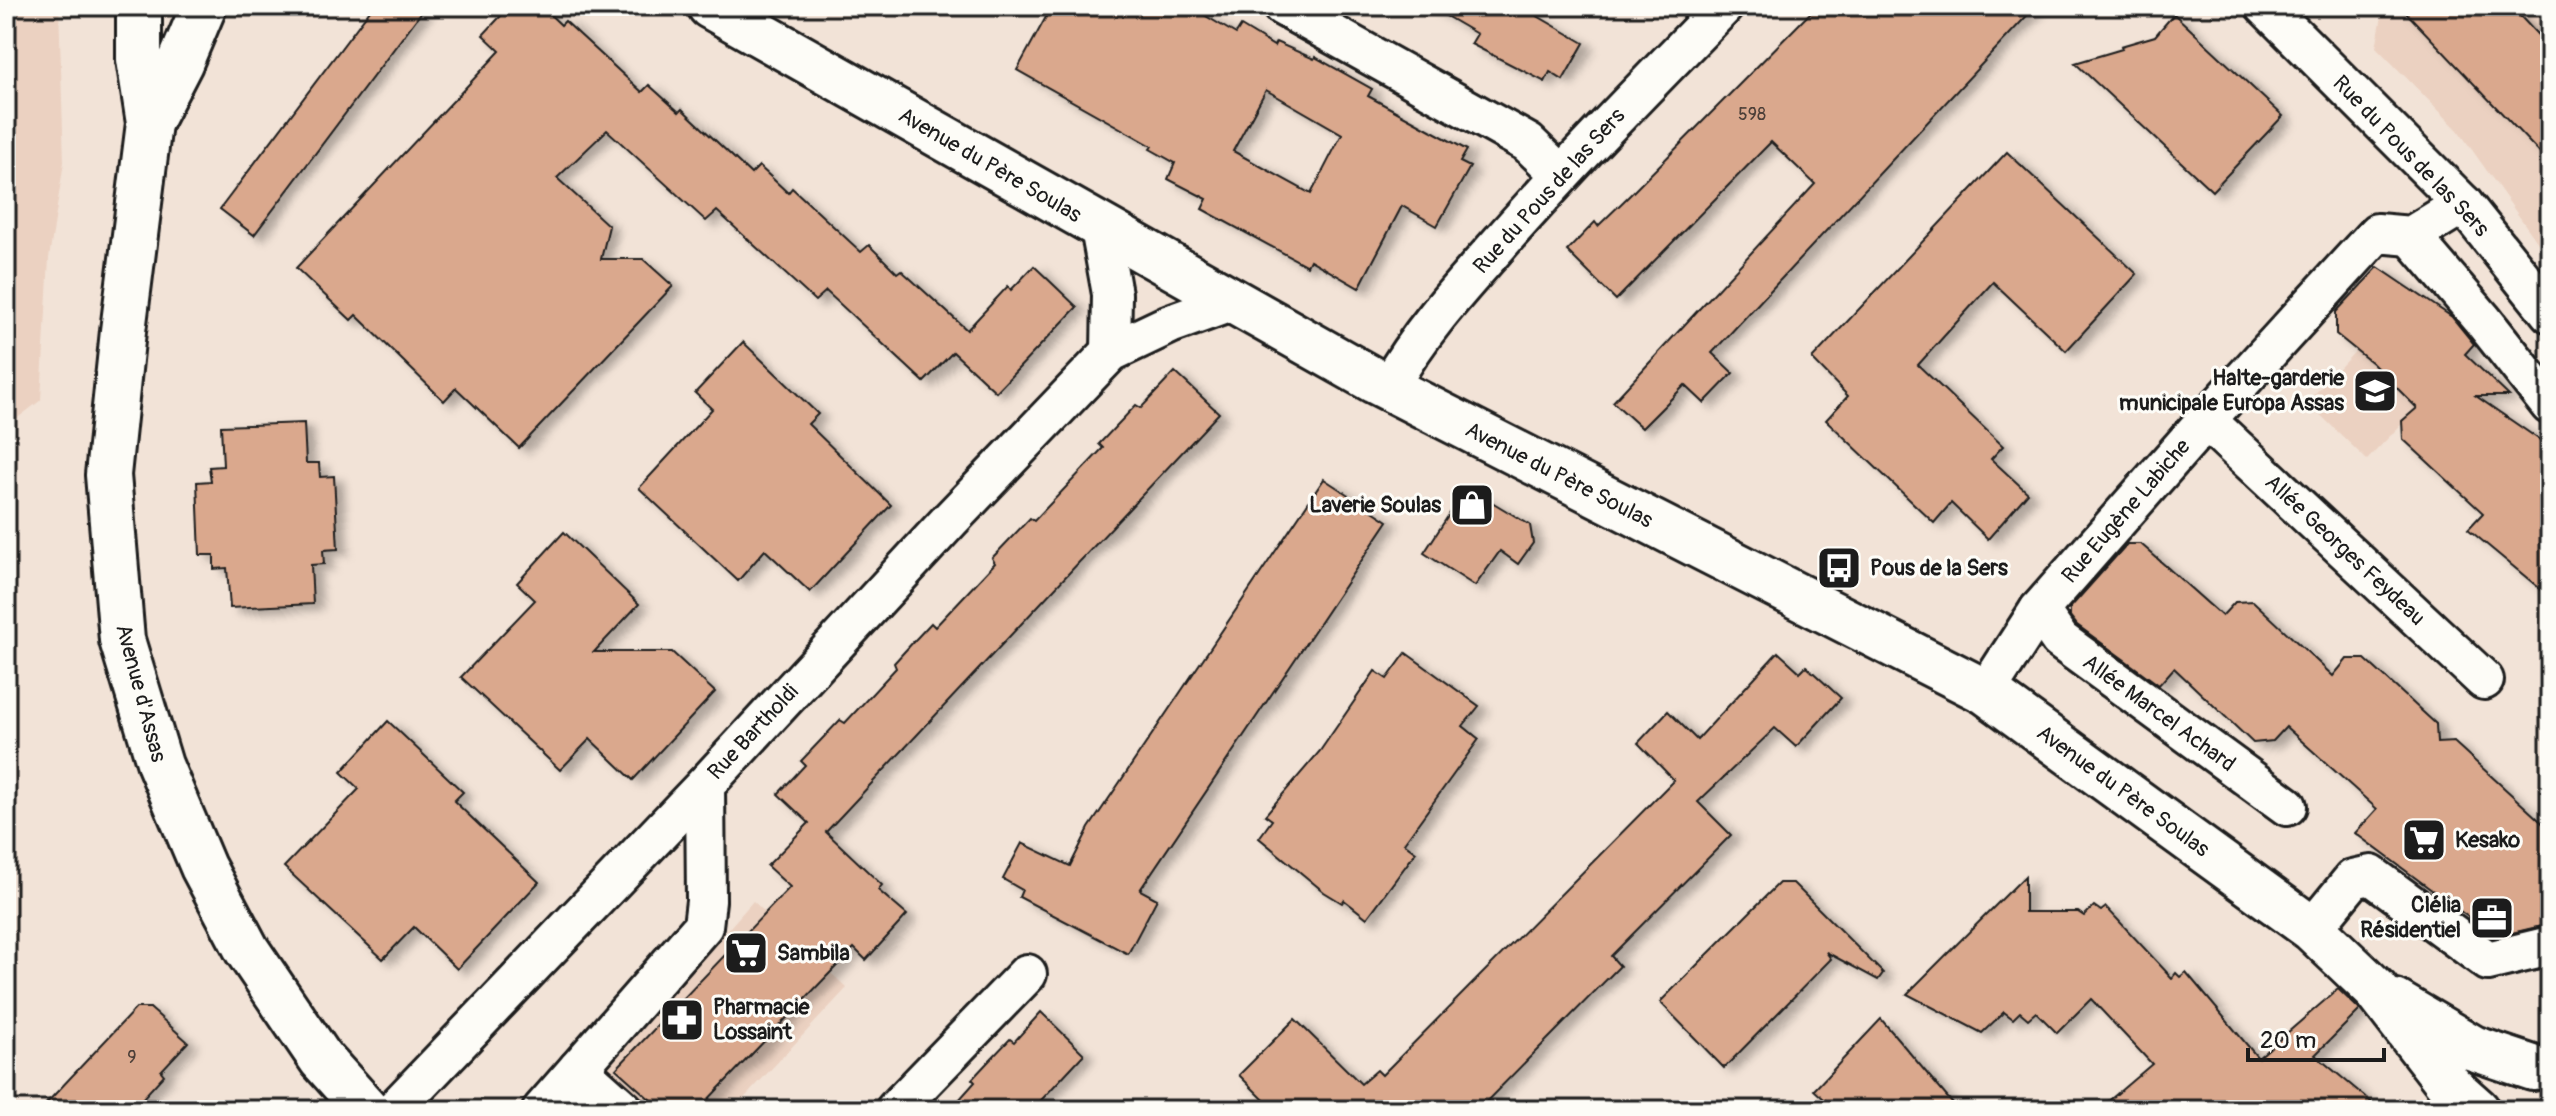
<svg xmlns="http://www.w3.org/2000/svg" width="2556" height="1116" font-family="Pangolin,sans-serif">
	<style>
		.built { fill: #ebd1c1 }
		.building { fill: #daa88d; stroke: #1c1c1c; stroke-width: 2; fill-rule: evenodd; filter: url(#shadow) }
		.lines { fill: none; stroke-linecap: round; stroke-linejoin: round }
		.street-casing { stroke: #1c1c1c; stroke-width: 44 }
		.secondary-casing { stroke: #1c1c1c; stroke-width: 50 }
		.street { stroke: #fdfcf7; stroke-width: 38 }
		.secondary { stroke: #fdfcf7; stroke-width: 44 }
		.labels { text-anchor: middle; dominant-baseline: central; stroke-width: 6; stroke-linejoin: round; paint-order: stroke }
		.number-label { font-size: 18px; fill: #4c3f38 }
		.street-label { font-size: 22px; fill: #1c1c1c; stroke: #fdfcf7 }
		.poi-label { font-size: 22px; font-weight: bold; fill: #1c1c1c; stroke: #fdfcf7; text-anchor: start }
	</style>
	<defs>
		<filter id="shadow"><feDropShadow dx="9" dy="5" stdDeviation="4" flood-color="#0004"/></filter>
	</defs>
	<rect width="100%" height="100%" fill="#f2e3d7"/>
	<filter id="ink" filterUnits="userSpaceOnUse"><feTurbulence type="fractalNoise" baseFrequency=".0125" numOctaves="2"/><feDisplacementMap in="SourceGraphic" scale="16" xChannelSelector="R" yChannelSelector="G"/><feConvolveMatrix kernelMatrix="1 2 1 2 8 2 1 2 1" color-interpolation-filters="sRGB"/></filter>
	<g filter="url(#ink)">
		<!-- built -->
		<g class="built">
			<polygon points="6,6 59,6 64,162 49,258 41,400 6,427"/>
			<polygon points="2384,6 2550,6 2550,260 2458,130 2376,47"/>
			<polygon points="2383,322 2444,380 2367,460 2307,402"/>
			<polygon points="753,901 847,988 733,1110 653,1110 606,1068"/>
		</g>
		<!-- building -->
		<g class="building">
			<polygon points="373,6 426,6 254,235 220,209"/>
			<polygon points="510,6 541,6 561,25 565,21 642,92 649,85 679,112 682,109 751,174 759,166 788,193 792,188 861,252 869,245 897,273 901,270 967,330 1008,286 1011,290 1034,266 1077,307 996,392 953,352 924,382 826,291 815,301 717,211 706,221 607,130 557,178 609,226 601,259 643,259 673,286 519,448 456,388 444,401 356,315 351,320 296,268 500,51 483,35"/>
			<path d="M1052,6H1189L1236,34L1241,26L1274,46L1276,42L1314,59L1315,57L1372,89L1368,96L1467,150L1460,162L1470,167L1437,226L1402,206L1359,288L1310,260L1307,266L1202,209L1207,199L1168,179L1175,163L1150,149L1152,146L1017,70ZM1266,90L1342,134L1311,194L1233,151Z"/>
			<polygon points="1429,6 1520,6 1584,43 1563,80 1550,72 1545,82 1471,44 1477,34"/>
			<polygon points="1817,6 2036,6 1712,353 1733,373 1704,403 1685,385 1642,428 1613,402 1815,184 1771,142 1616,300 1567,251 1595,222 1598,226 1629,196"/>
			<polygon points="2400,6 2510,6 2522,18 2550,48 2550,164"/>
			<polygon points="2174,14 2283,116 2212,191 2075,63 2122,49 2121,46 2155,36"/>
			<polygon points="2007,152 2137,274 2066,351 1993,282 1918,365 2003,446 1991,459 2028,493 1988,539 1951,503 1934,523 1826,420 1848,396 1812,359"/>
			<polygon points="2378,267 2452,317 2474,344 2465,354 2509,396 2476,396 2550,447 2550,597 2468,529 2483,513 2403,439 2402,421 2417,408 2372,363 2336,334 2336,312"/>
			<polygon points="743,342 818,414 808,424 891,505 810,592 765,550 738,581 639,488 712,409 695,393"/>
			<polygon points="1175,372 1219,413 826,832 882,885 878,890 907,915 866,960 854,948 698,1110 662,1110 616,1069 790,887 767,866 809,823 778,794 805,765 801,761 840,720 845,723 896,668 894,663 915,640 931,623 935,627 995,563 992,558 1030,518 1034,521 1103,448 1099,444 1136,405 1141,408"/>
			<polygon points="304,423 306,463 319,463 320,477 334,476 338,549 323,550 324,564 311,565 313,604 230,608 227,568 214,569 214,555 200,555 197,482 211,481 209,467 223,466 221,426"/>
			<polygon points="1324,479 1388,521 1140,890 1157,899 1128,954 1019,897 1022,890 1003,879 1022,843 1070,866 1089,828"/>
			<polygon points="1467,487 1530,525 1533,543 1518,564 1500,551 1475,586 1424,553"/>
			<polygon points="564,532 639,604 594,652 672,652 715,692 633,780 590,739 560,770 461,677 535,600 517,583"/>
			<polygon points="2127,544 2141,544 2222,616 2235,602 2253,601 2333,676 2347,659 2365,659 2436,724 2437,743 2454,742 2550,830 2550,924 2495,937 2355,833 2377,809 2286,727 2273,741 2253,743 2174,668 2159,685 2077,625 2070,616 2070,608"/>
			<polygon points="1778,652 1800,672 1806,666 1841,698 1796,747 1775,728 1698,802 1731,835 1611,956 1620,966 1478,1110 1274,1110 1239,1075 1295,1019 1361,1084 1377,1070 1382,1075 1674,780 1638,743 1668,711 1697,740"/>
			<polygon points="1406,653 1479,706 1463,726 1479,739 1404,843 1416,852 1367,918 1344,900 1342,903 1324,892 1259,838 1272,820 1265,815 1320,751 1375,671 1387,679"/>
			<polygon points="388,721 463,792 454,801 539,882 457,969 414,927 383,959 284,867 359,789 341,772"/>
			<polygon points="2025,876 2025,912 2078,912 2084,916 2094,906 2101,911 2106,907 2172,978 2176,973 2180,977 2186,972 2258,1058 2338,989 2360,1010 2315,1055 2381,1110 2098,1110 2152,1064 2091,999 2057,1033 2036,1012 2028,1019 2020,1012 2013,1019 2004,1012 1982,1033 1907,994"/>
			<polygon points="1779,883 1793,883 1883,973 1878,980 1826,952 1831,959 1724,1068 1660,1002"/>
			<polygon points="136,1008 150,1008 188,1042 161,1071 164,1075 132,1110 40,1110"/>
			<polygon points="1041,1012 1084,1054 1032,1110 950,1110 975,1082 972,1079 988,1062 1010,1039 1014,1042"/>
			<polygon points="1881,1019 1958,1110 1836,1110 1814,1090"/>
		</g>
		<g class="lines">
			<!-- street casing -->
			<g class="street-casing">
				<g id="street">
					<polyline points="1282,6 1528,143 1560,174"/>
					<polyline points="2265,6 2463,204 2550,313"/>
					<polyline points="1100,228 1112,294 1111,352"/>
					<polyline points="2411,236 2482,319 2550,405"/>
					<path d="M1388,388C1418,334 1458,290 1499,244C1571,162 1648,84 1724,6"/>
					<polyline points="2206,420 2484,680"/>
					<polyline points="2039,610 2060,640 2287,806"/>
					<polyline points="1986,692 2039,610 2206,420 2377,233 2411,236 2463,204"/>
					<polyline points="2312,929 2353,879 2371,875 2488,961 2550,946"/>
					<polyline points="578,1069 624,1110"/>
					<polyline points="394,1110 705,785 950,520 1111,352 1170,324 1231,302"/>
					<polyline points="542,1110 703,926 706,901 705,785"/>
					<polyline points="895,1110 1027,974"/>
				</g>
			</g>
			<!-- secondary casing -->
			<g class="secondary-casing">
				<g id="secondary">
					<polyline points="139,6 139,59 149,123 123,331 108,475 122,640 160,765 203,867 247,950 321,1059 367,1110"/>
					<polyline points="710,6 1375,381 1986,692 2312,929 2376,990 2451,1087 2477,1110"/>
					<polyline points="149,123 180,63 204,6"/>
					<polyline points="2395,1002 2473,1048 2533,1068"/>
				</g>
			</g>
			<!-- street -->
			<use href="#street" class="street"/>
			<!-- secondary -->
			<use href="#secondary" class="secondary"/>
		</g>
	</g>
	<!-- icons -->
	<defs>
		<g id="school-square" transform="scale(2.3)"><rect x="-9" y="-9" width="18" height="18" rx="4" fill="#1c1c1c" stroke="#fdfcf7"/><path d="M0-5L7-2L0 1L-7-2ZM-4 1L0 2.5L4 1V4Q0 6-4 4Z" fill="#fff"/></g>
		<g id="shop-square" transform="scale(2.3)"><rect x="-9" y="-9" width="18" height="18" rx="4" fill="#1c1c1c" stroke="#fdfcf7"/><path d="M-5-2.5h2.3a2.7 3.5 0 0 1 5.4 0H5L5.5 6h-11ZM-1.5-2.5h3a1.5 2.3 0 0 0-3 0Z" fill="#fff"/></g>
		<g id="bus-square" transform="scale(2.3)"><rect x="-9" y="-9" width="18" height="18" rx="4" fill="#1c1c1c" stroke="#fdfcf7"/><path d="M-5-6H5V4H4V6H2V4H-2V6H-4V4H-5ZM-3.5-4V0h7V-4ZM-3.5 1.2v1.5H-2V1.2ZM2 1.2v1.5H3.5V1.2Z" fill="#fff"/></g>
		<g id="supermarket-square" transform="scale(2.3)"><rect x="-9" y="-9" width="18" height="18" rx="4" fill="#1c1c1c" stroke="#fdfcf7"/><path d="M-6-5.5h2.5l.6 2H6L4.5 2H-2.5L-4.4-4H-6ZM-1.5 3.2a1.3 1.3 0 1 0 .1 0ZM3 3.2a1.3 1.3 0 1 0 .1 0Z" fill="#fff"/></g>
		<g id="office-square" transform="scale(2.3)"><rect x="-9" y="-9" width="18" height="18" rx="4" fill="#1c1c1c" stroke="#fdfcf7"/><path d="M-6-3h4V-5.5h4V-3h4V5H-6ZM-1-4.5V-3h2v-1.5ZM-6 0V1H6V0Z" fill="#fff"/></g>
		<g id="pharmacy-square" transform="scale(2.3)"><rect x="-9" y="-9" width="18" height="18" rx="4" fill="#1c1c1c" stroke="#fdfcf7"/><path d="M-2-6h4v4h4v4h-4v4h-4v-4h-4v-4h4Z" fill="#fff"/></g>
	</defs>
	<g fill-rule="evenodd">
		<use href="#school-square" x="2375" y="391"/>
		<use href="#shop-square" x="1472" y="505"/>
		<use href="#bus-square" x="1839" y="568"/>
		<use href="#supermarket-square" x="2424" y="840"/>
		<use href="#office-square" x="2492" y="918"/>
		<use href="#supermarket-square" x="746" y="953"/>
		<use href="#pharmacy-square" x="682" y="1020"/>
	</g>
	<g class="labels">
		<!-- number labels -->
		<g class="number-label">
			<text x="1752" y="114">598</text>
			<text x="132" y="1057">9</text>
		</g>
		<!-- street labels -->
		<g class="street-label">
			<text transform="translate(2411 156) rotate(46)">Rue du Pous de las Sers</text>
			<text transform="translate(990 165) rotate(30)">Avenue du Père Soulas</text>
			<text transform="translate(1549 191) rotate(-48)">Rue du Pous de las Sers</text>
			<text transform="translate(1559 475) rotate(27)">Avenue du Père Soulas</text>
			<text transform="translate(2126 511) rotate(-49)">Rue Eugène Labiche</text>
			<text transform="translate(2345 550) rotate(43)">Allée Georges Feydeau</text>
			<text transform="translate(141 693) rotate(75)">Avenue d'Assas</text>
			<text transform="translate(2159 713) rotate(36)">Allée Marcel Achard</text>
			<text transform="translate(753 732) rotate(-47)">Rue Bartholdi</text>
			<text transform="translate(2123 791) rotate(36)">Avenue du Père Soulas</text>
		</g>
		<!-- poi labels -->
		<g class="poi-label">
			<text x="2344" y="378" text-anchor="end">Halte-garderie<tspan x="2344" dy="25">municipale Europa Assas</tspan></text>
			<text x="1441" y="505" text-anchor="end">Laverie Soulas</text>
			<text x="1870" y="568">Pous de la Sers</text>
			<text x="2455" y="840">Kesako</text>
			<text x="2461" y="905" text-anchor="end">Clélia<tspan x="2461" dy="25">Résidentiel</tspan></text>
			<text x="777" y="953">Sambila</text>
			<text x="713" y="1007">Pharmacie<tspan x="713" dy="25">Lossaint</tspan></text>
		</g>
	</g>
	<!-- margin -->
	<rect width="2556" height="1116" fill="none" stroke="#fdfcf7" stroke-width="32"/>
	<rect x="16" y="16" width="2524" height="1084" fill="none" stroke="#1c1c1c" stroke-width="3" filter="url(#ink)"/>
	<!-- scale -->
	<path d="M2248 1048v12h136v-12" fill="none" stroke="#1c1c1c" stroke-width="4"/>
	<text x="2260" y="1048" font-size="24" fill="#1c1c1c" stroke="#fdfcf7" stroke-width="6" paint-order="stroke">20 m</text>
</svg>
